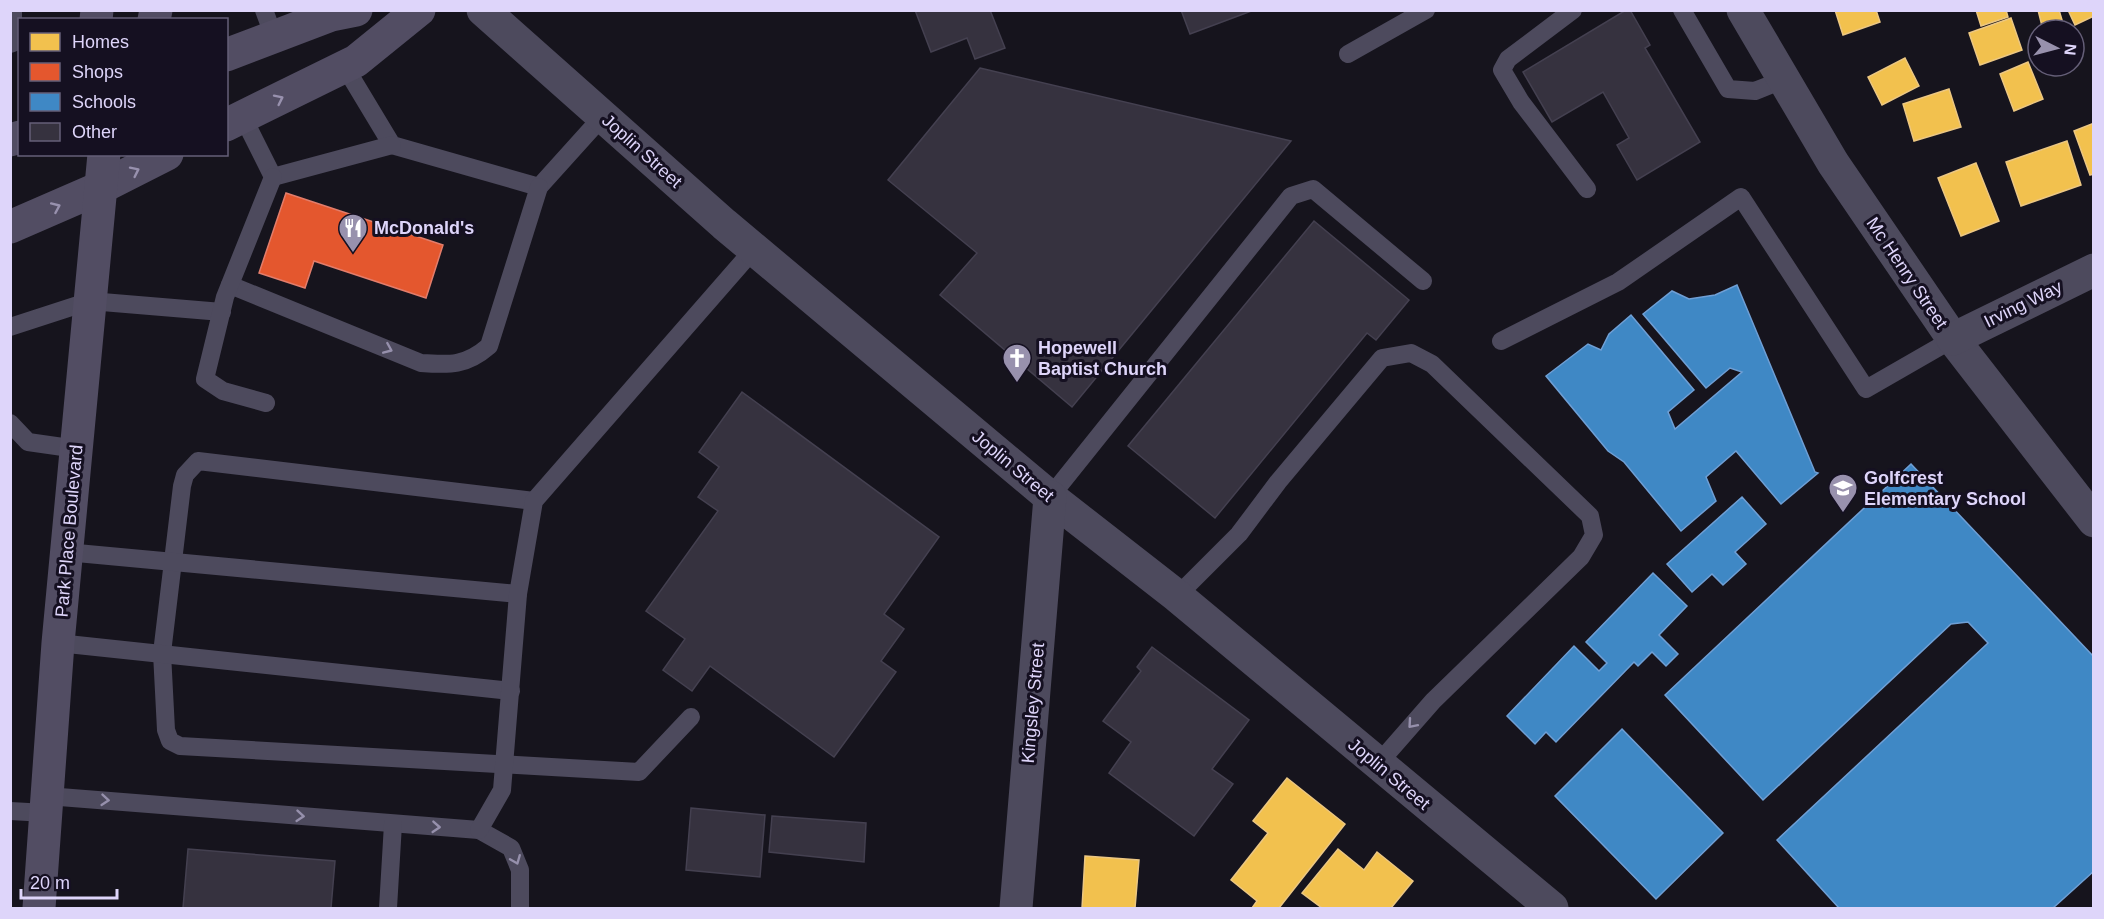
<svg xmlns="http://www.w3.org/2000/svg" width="2104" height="919" font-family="Helvetica,sans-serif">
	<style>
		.homes { fill: #f2c14e; stroke: #ecc782; stroke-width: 1.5 }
		.shops { fill: #e4572e; stroke: #e27d6b; stroke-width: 1.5 }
		.schools { fill: #3f88c5; stroke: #6f9fd5; stroke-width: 1.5 }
		.building { fill: #36323f; stroke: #444050; stroke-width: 1.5 }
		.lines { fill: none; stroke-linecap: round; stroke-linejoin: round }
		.service { stroke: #4d4a5d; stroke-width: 18 }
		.minor { stroke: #4d4a5d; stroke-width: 33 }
		.secondary { stroke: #524d63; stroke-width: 33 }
		.oneway { stroke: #9891ae }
		.oneway2 { stroke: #9690ac }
		.labels { text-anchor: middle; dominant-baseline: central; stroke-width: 6; stroke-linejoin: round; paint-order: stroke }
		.street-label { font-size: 18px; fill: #ded5fa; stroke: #151021 }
		.poi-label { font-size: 18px; font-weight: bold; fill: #ded5fa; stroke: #151021; text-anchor: start }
	</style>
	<rect width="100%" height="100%" fill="#16141d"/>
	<!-- homes -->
	<g class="homes">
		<polygon points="1835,10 1876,10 1880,22 1843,35"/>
		<polygon points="1976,10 2006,10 2008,17 1981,26"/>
		<polygon points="2038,10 2059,10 2065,30 2043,30"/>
		<polygon points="2068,10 2094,10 2094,16 2075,25"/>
		<polygon points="2011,18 2022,50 1980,65 1969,33"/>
		<polygon points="1905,58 1919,86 1882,105 1868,77"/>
		<polygon points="2028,62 2043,99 2014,111 2000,74"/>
		<polygon points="1949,89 1961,127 1914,141 1903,104"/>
		<polygon points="2094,123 2094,174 2090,175 2074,131"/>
		<polygon points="2067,141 2081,185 2021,206 2006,162"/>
		<polygon points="1976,163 1999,221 1961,236 1938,178"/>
		<polygon points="1287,778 1345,824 1279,908 1252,908 1257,901 1231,880 1268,833 1253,821"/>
		<polygon points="1338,849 1364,870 1377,852 1413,881 1391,908 1322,908 1302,893"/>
		<polygon points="1085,856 1139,860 1135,908 1082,908"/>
	</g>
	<!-- shops -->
	<polygon class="shops" points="286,193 443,245 426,298 314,261 305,288 259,273"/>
	<!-- schools -->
	<g class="schools">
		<polygon points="1737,285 1815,472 1818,473 1781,504 1736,451 1706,477 1716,501 1681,531 1624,462 1608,451 1546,376 1588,344 1601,350 1609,334 1631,315 1694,390 1668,412 1675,429 1742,372 1730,368 1706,388 1643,314 1672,291 1689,299 1715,295"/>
		<polygon points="1911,464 2094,657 2094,871 2053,908 1839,908 1777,840 1988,643 1968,622 1951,624 1763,800 1665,695"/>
		<polygon points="1742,497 1766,524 1735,552 1746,564 1723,585 1712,574 1692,592 1667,564"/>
		<polygon points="1653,573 1687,606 1659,635 1678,654 1666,666 1652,652 1638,666 1634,662 1556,742 1546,732 1535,744 1507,716 1574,646 1599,671 1607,663 1586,642"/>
		<polygon points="1622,729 1723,833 1656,899 1555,796"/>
	</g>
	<!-- building -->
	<g class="building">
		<polygon points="915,10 990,10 1005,48 975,59 967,38 931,52"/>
		<polygon points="1181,10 1254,10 1190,34"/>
		<polygon points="1626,10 1630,10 1650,45 1645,48 1700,142 1637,180 1617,145 1629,138 1603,92 1552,122 1523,72"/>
		<polygon points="980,68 1291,141 1072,407 940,295 977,253 888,180"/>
		<polygon points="1314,221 1409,300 1376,340 1367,333 1215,518 1128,446"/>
		<polygon points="742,392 939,537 884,614 904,629 881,661 896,672 834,757 710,666 692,691 663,670 685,639 646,611 718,511 698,497 719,467 699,452"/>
		<polygon points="1152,647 1249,720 1212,769 1233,784 1194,836 1109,773 1131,742 1103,721 1141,671 1137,667"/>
		<polygon points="691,808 765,815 760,877 686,870"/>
		<polygon points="772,816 866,823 864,862 769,852"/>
		<polygon points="188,849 335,861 331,908 183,908"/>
	</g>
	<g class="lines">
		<!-- service -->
		<g class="service">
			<polyline points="264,10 274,37"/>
			<polyline points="1573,10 1508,59 1502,70 1521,102 1587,189"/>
			<polyline points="1682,10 1728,89 1755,91 1783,80"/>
			<polyline points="10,44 13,43 13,10"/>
			<polyline points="1348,54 1426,10"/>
			<polyline points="345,67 392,145 539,187 603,116"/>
			<polyline points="243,117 273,177 392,145"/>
			<path d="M230,285L421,363C450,365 466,366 489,346L539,187"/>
			<polyline points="10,327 90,301 222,312"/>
			<polyline points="1501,341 1618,282 1741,197 1866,389 1953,339"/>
			<polyline points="266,403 223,391 205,379 225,297 273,177"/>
			<polyline points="10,423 28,442 77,449"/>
			<polyline points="1050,497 1291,196 1313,189 1423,281"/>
			<polyline points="534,501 198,461 185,475 182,486 162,653 166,730 170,741 180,746 639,772 691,717"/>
			<polyline points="66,552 518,594"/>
			<polyline points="1177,596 1239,534 1278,482 1382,358 1411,353 1432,364 1590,516 1594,535 1581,557 1433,701 1377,765"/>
			<polyline points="58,643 511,691"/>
			<polyline points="47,796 479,830 511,848 520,870 520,908"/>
			<polyline points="10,811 46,813"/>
			<polyline points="479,830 502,790 518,594 534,501 754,249"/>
			<polyline points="388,908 393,824"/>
		</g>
		<!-- minor -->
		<g class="minor">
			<polyline points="483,10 724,224 1050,497 1177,596 1552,908"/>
			<polyline points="1743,10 1833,163 1953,339 2094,521"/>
			<polyline points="1953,339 2094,270"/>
			<polyline points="1016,908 1050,497"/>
		</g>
		<!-- secondary -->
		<g class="secondary">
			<polyline points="96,20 97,10"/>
			<polyline points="154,20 156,10"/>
			<polyline points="226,55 331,15 356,10"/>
			<polyline points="226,125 356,61 419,10"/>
			<polyline points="10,140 20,137"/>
			<polyline points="10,227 102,187 167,154"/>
			<polyline points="39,908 58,643 104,154"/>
		</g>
	</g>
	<!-- one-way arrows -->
	<defs><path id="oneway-chevron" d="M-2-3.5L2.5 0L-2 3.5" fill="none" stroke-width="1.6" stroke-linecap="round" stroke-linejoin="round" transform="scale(1.5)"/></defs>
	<g class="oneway">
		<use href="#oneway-chevron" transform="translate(279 99) rotate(-26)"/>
		<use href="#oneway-chevron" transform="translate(135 171) rotate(-26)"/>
		<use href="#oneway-chevron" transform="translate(56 207) rotate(-24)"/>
	</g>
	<g class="oneway2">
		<use href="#oneway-chevron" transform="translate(388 349) rotate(23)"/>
		<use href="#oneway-chevron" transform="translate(1412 724) rotate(131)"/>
		<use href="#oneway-chevron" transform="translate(105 800) rotate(5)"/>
		<use href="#oneway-chevron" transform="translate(300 816) rotate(5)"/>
		<use href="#oneway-chevron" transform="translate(436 827) rotate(4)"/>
		<use href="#oneway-chevron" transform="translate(516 860) rotate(68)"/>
	</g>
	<!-- icons -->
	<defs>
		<g id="restaurant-pin" transform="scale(1.5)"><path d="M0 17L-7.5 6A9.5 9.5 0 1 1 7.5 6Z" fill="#9891ad" stroke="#151021"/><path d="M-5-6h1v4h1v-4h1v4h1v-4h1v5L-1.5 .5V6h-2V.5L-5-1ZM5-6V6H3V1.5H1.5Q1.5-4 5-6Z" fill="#fff"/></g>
		<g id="church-pin" transform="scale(1.5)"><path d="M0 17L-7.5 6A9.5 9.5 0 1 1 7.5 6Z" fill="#9891ad" stroke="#151021"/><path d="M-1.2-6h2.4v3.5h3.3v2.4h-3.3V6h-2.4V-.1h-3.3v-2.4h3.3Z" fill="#fff"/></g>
		<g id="school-pin" transform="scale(1.5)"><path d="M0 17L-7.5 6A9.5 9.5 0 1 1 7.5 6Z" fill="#9891ad" stroke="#151021"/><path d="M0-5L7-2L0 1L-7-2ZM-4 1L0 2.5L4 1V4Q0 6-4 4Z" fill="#fff"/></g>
	</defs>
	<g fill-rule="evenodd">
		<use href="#restaurant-pin" x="353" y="228"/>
		<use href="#church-pin" x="1017" y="358"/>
		<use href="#school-pin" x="1843" y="488"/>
	</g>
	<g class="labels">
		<!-- street labels -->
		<g class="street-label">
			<text transform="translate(642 151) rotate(42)">Joplin Street</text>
			<text transform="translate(1907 273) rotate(56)">Mc Henry Street</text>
			<text transform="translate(2023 304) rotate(-26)">Irving Way</text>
			<text transform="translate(1013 466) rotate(40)">Joplin Street</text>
			<text transform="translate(69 531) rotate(-85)">Park Place Boulevard</text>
			<text transform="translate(1033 703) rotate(-85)">Kingsley Street</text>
			<text transform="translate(1389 774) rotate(40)">Joplin Street</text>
		</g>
		<!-- poi labels -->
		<g class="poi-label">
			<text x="374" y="228">McDonald's</text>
			<text x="1038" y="348">Hopewell<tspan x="1038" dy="21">Baptist Church</tspan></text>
			<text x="1864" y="478">Golfcrest<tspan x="1864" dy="21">Elementary School</tspan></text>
		</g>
	</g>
	<!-- border -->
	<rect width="2104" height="919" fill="none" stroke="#ded5fa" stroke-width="24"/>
	<!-- legend -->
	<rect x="18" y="18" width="210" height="138" fill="#151021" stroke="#655f78" stroke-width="1.5"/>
	<rect x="30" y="33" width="30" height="18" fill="#f2c14e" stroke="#655f78" stroke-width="1.5"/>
	<text x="72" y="48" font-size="18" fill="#ded5fa">Homes</text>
	<rect x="30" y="63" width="30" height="18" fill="#e4572e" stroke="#655f78" stroke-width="1.5"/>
	<text x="72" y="78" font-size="18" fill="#ded5fa">Shops</text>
	<rect x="30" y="93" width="30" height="18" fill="#3f88c5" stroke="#655f78" stroke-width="1.5"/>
	<text x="72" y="108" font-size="18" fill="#ded5fa">Schools</text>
	<rect x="30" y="123" width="30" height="18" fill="#36323f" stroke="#655f78" stroke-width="1.5"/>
	<text x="72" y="138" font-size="18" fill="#ded5fa">Other</text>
	<!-- north arrow -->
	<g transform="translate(2056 48) rotate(96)"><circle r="28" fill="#151021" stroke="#655f78" stroke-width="1.5"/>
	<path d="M0-4.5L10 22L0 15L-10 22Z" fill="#9891ad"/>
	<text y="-9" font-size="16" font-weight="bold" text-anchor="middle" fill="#ded5fa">N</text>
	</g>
	<!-- scale -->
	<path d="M21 889v9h96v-9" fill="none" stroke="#ded5fa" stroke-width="3"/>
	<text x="30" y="889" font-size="18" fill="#ded5fa" stroke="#151021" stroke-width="4.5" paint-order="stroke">20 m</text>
</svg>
